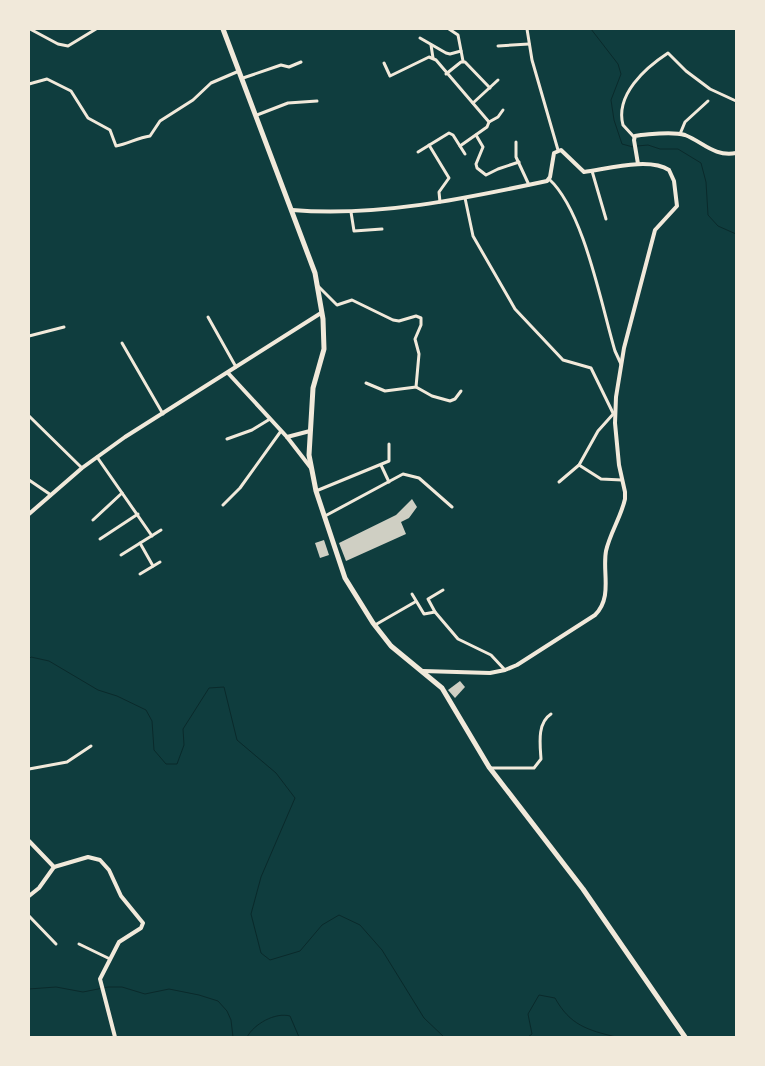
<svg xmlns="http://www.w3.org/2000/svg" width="765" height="1066" font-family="Signika,sans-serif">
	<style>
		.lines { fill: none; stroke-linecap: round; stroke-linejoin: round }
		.stream { stroke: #0a2a2b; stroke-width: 1 }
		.building { fill: #cfcfc3 }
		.minor { stroke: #f1e9da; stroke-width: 3 }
		.tertiary { stroke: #f1e9da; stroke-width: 4 }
		.secondary { stroke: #f1e9da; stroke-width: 4 }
		.trunk { stroke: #f1e9da; stroke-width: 5 }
	</style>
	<rect width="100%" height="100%" fill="#0f3d3e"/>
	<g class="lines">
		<!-- stream -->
		<g class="stream">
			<polyline points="591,29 618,64 621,74 611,100 614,120 622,144 633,147"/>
			<polyline points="637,146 648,145 660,149 678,149 701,163 706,182 708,215 718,226 736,234"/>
			<polyline points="29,659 31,657 49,661 98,690 117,696 146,710 152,721 154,750 166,764 177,764 184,745 183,729 209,688 224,687 237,740 276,773 295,798 261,877 251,914 261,953 270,960 300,951 322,925 339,915 360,925 382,950 424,1018 444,1037"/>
			<polyline points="29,989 56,987 83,992 108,987 122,987 145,994 169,989 199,995 218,1001 227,1011 231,1020 233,1037"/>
			<path d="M247,1037C254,1024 275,1012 290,1016L299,1037"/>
			<path d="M528,1037L532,1034L528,1014L539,995L555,998C570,1025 587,1030 616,1037"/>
		</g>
	</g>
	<!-- building -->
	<g class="building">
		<polygon points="412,499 417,507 409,518 401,522 406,534 346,561 339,543 396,515"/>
		<polygon points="324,540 329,555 320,558 315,543"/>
		<polygon points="460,681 465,687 455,698 448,690"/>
	</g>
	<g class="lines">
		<!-- minor -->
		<g class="minor">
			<polyline points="30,29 58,44 68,46 96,29"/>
			<polyline points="449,29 458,35 463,61"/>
			<polyline points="527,29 532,60 558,150"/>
			<polyline points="420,38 446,53 450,54 461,51"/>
			<polyline points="431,45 433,58"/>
			<polyline points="498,46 529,44"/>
			<polyline points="384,63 390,76 429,57 436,60 489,122 487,127 460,146"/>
			<polyline points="446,74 461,62 465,62 490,88"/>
			<polyline points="243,78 281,65 289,67 301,62"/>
			<path d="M29,84L47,79L71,91L88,118L110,130L116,146C128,144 137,138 150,136L160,121L193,100L211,83L239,71"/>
			<polyline points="473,103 498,80"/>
			<polyline points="257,115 288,103 317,101"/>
			<polyline points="489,122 498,117 503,110"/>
			<polyline points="680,134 685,122 708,101"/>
			<polyline points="476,135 483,147 476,164 477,168 486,175 498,169 519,162"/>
			<path d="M634,137L623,125C615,95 645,68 668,53L686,71L710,89L736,101"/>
			<polyline points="516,142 516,157 529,185"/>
			<polyline points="429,145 449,178 439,192 440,202"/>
			<polyline points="418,152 449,133 453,135 465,154"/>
			<polyline points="592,171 606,219"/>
			<path d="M549,179C584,211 601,304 615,351L621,364"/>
			<polyline points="465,198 473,236 515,309 563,360 591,368 613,413"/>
			<polyline points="351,212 354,231 382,229"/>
			<polyline points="318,286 337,305 352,300 393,320 399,321 416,316 421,318 421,325 415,339 419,354 416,387 385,391 366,383"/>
			<polyline points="208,317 236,367"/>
			<polyline points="29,336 64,327"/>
			<polyline points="122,343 163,414"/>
			<polyline points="416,387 432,396 450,401 455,399 461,391"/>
			<polyline points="29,416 82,468"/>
			<polyline points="227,439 252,430 270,419"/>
			<polyline points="97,457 152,536"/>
			<polyline points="381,465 389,482"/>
			<polyline points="579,465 601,479 622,480"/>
			<polyline points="29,480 51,495"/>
			<polyline points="559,482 579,465 598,431 615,412"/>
			<polyline points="316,491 389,461 389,444"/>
			<polyline points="223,505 240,488 281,431"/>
			<polyline points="325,516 403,474 419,478 452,507"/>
			<polyline points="93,520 122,493"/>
			<polyline points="100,539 138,514"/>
			<polyline points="140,543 153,566"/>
			<polyline points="121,555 161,530"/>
			<polyline points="140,574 160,562"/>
			<polyline points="412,594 424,614 435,612 458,639 491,655 505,670"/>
			<polyline points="435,612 428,599 443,590"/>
			<polyline points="375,625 415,602"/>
			<path d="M489,768H534L541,759C540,744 537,723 551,714"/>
			<polyline points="29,769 67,762 91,746"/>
			<polyline points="29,916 56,944"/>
			<polyline points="79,944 110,959"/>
		</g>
		<!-- tertiary -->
		<g class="tertiary">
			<path d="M638,164L634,140L635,136L641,135C654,134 672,131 685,135C703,142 714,157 736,153"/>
			<path d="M292,210C378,217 463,199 547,181L550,177L554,153L561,150L584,172C607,169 649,157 669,170L674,181L677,206L655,230L624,348L616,397L615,423L619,465L625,492V499C621,517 610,533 606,551C602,572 613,597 595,615L517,665L505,670L490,673L423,671"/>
			<polyline points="29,896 39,888 54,867"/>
		</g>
		<!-- secondary -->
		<g class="secondary">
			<polyline points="228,373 287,437 311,468"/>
			<polyline points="287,437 310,431"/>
			<polyline points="29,514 82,468 125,437 321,313"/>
			<polyline points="29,841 54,867 88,857 100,860 109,870 121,896 143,923 141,928 119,942 100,979 115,1037"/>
		</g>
		<!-- trunk -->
		<polyline class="trunk" points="223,29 315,273 323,319 324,349 313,388 309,455 316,491 345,578 373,623 391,646 442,688 489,767 583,889 685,1037"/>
	</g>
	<!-- border -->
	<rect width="765" height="1066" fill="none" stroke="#f1e9da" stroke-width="60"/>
</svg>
